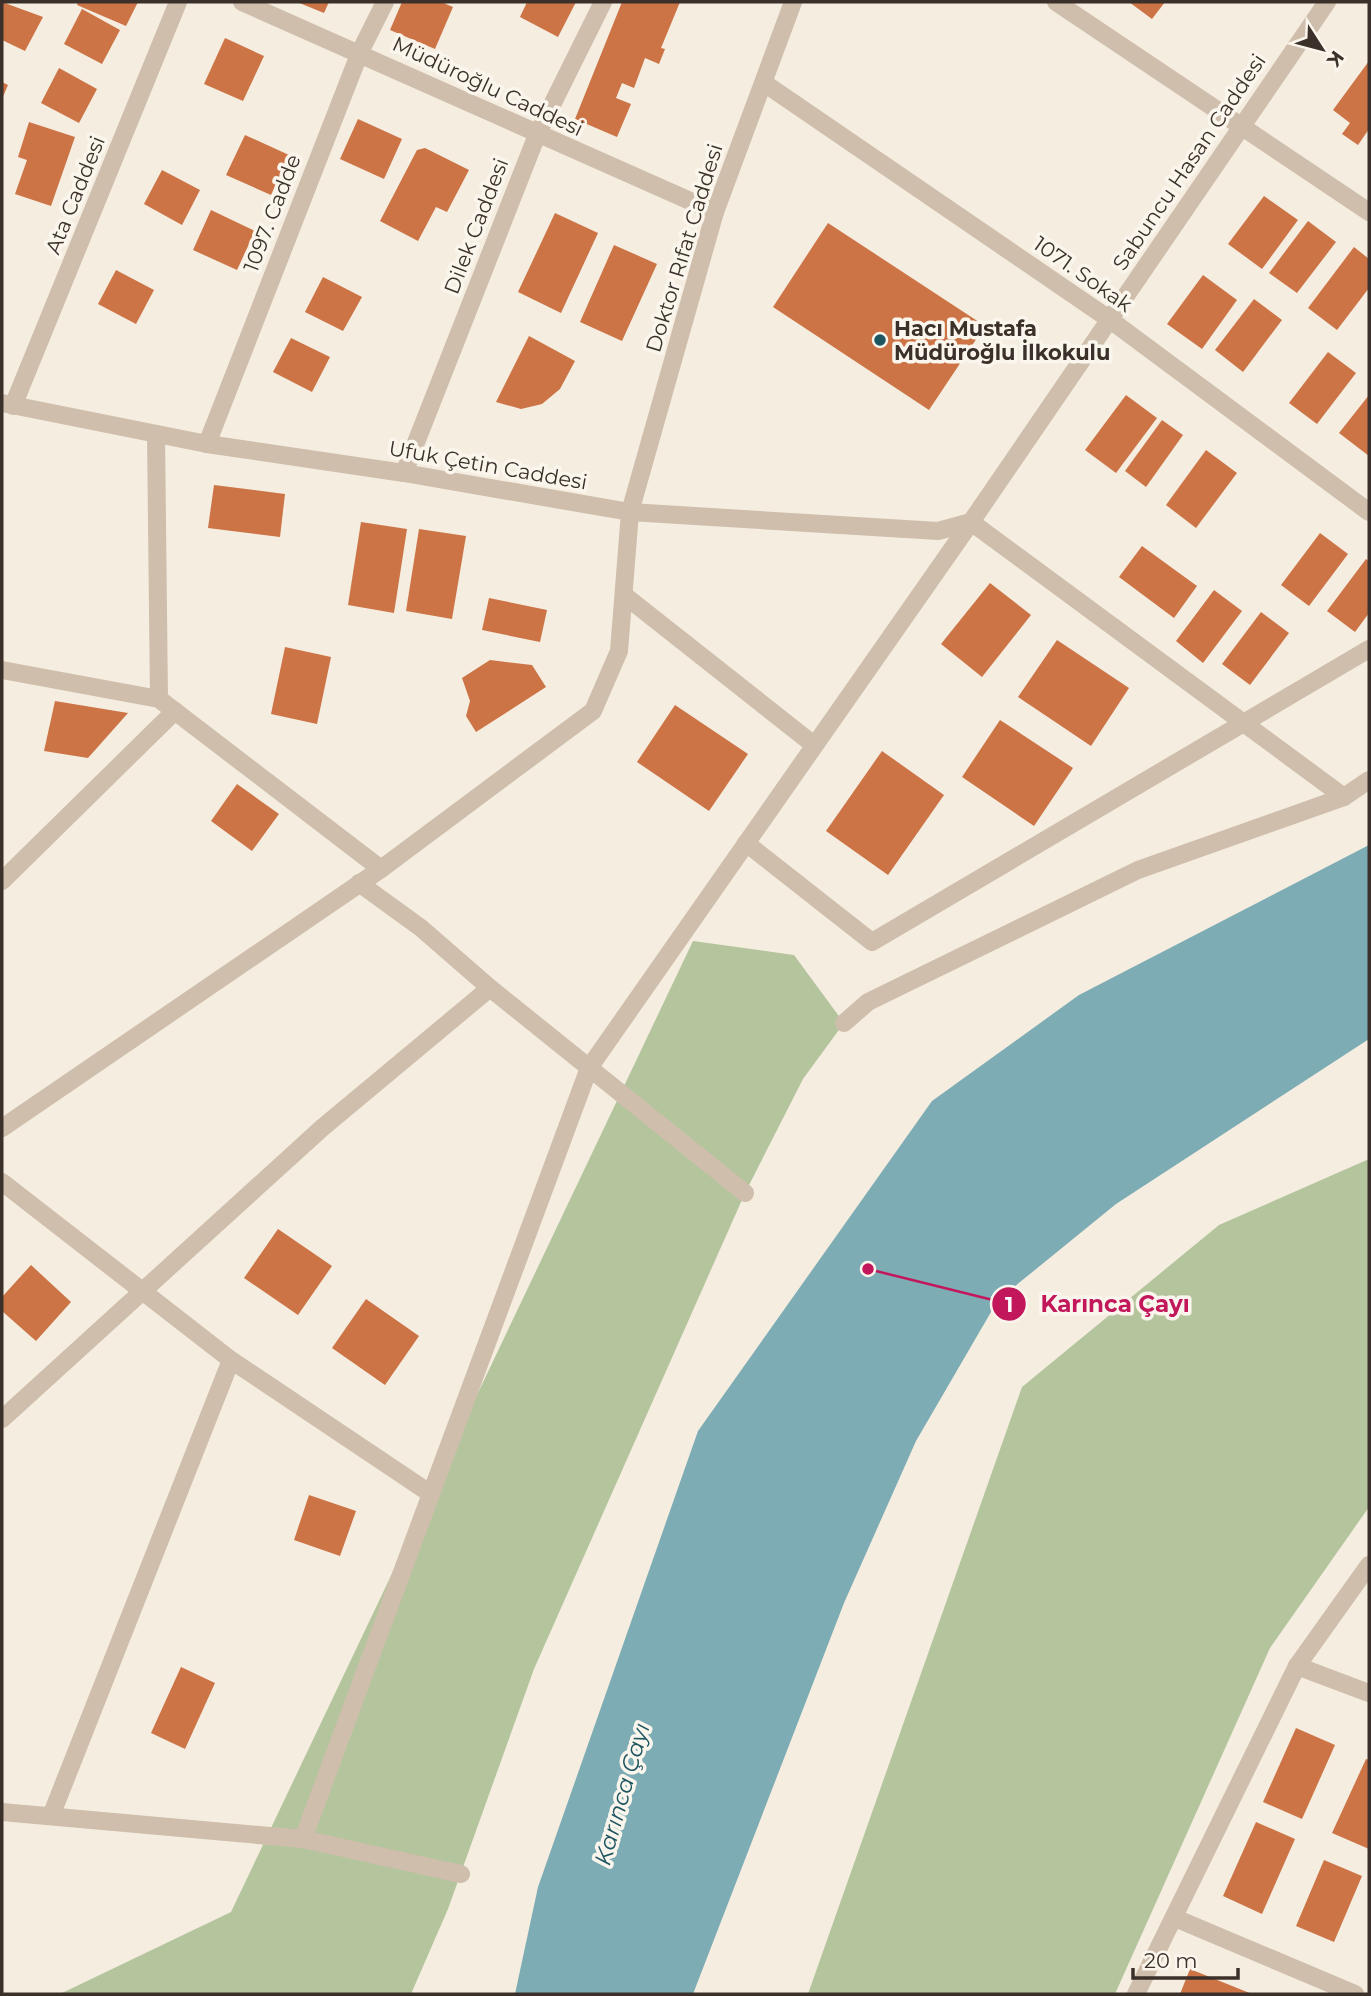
<svg xmlns="http://www.w3.org/2000/svg" width="1371" height="1996" font-family="Montserrat,sans-serif">
	<style>
		.green { fill: #b4c59e }
		.water { fill: #7dacb4 }
		.building { fill: #cc7446 }
		.lines { fill: none; stroke-linecap: round; stroke-linejoin: round }
		.minor { stroke: #cebeab; stroke-width: 18 }
		.poi-dot { fill: #1d5560; stroke: #fbf6ed; stroke-width: 2.5 }
		.labels { text-anchor: middle; dominant-baseline: central; stroke-width: 7; stroke-linejoin: round; paint-order: stroke }
		.street-label { font-size: 21px; fill: #3b312a; stroke: #fbf6ed }
		.poi-label { font-size: 21px; font-weight: bold; fill: #3b312a; stroke: #fbf6ed; text-anchor: start }
		.water-label { font-size: 23px; font-style: italic; fill: #1d5560; stroke: #fbf6ed }
		.leader { fill: none; stroke: #c2185b; stroke-width: 2.5 }
		.callout-dot { fill: #c2185b; stroke: #fbf6ed; stroke-width: 2.5 }
		.mark-label { font-size: 21px; text-anchor: middle; font-weight: bold; fill: #fff }
		.callout-label { font-size: 23px; text-anchor: middle; font-weight: bold; fill: #c2185b; stroke: #fbf6ed; stroke-width: 7; stroke-linejoin: round; paint-order: stroke }
	</style>
	<rect width="100%" height="100%" fill="#f5ede0"/>
	<!-- green -->
	<g class="green">
		<polygon points="693,941 794,955 844,1023 803,1079 745,1193 534,1669 448,1909 411,1994 60,1994 231,1912"/>
		<polygon points="1369,1159 1369,1507 1270,1648 1115,1994 808,1994 1022,1387 1219,1225"/>
	</g>
	<!-- water -->
	<polygon class="water" points="1369,845 1369,1039 1116,1204 998,1300 916,1441 844,1603 693,1994 515,1994 538,1887 698,1431 932,1101 1079,995"/>
	<!-- building -->
	<g class="building">
		<polygon points="2,2 43,17 25,51 2,40"/>
		<polygon points="78,2 138,2 126,26 77,5"/>
		<polygon points="297,2 329,2 324,13"/>
		<polygon points="402,2 441,2 453,7 435,49 390,30"/>
		<polygon points="527,2 576,2 558,37 520,17"/>
		<polygon points="622,2 680,2 661,48 665,49 659,64 645,58 634,88 622,83 616,98 631,104 617,137 575,119"/>
		<polygon points="1129,2 1165,2 1152,19"/>
		<polygon points="82,9 120,30 102,64 64,44"/>
		<polygon points="225,38 264,56 243,101 204,84"/>
		<polygon points="1369,61 1369,129 1358,145 1342,134 1350,123 1333,110"/>
		<polygon points="59,68 97,89 79,123 41,103"/>
		<polygon points="2,82 8,85 2,99"/>
		<polygon points="358,119 402,139 384,179 340,159"/>
		<polygon points="29,122 75,137 51,206 15,194 27,160 18,157"/>
		<polygon points="245,135 289,155 271,195 226,175"/>
		<polygon points="425,148 469,170 447,212 436,207 418,241 380,221 417,150"/>
		<polygon points="162,170 200,190 182,225 144,204"/>
		<polygon points="1264,196 1298,220 1262,269 1228,244"/>
		<polygon points="211,210 255,231 237,270 193,250"/>
		<polygon points="555,213 598,233 561,313 518,292"/>
		<polygon points="1308,221 1336,242 1297,293 1269,273"/>
		<polygon points="828,223 985,326 929,410 773,307"/>
		<polygon points="614,245 657,264 622,341 580,322"/>
		<polygon points="1354,247 1369,259 1369,288 1337,330 1308,308"/>
		<polygon points="116,270 154,290 136,324 98,304"/>
		<polygon points="1203,275 1237,300 1202,349 1167,324"/>
		<polygon points="323,277 362,297 343,331 305,312"/>
		<polygon points="1254,299 1282,320 1243,372 1215,350"/>
		<polygon points="529,336 575,361 560,389 542,404 521,409 496,402"/>
		<polygon points="291,338 330,357 312,392 273,372"/>
		<polygon points="1328,352 1356,373 1317,424 1289,403"/>
		<polygon points="1126,395 1157,418 1116,473 1085,450"/>
		<polygon points="1369,395 1369,456 1339,433"/>
		<polygon points="1162,420 1183,435 1146,487 1125,471"/>
		<polygon points="1206,450 1237,473 1196,528 1166,505"/>
		<polygon points="214,485 285,494 280,537 208,528"/>
		<polygon points="361,522 407,529 394,613 348,605"/>
		<polygon points="419,529 466,536 452,619 406,611"/>
		<polygon points="1320,533 1348,554 1309,606 1281,585"/>
		<polygon points="1142,546 1197,586 1174,618 1119,577"/>
		<polygon points="1366,559 1369,561 1369,613 1355,632 1327,611"/>
		<polygon points="990,583 1031,615 982,677 941,644"/>
		<polygon points="1214,590 1242,611 1203,663 1176,641"/>
		<polygon points="489,598 547,610 540,642 482,630"/>
		<polygon points="1261,612 1289,633 1250,685 1222,664"/>
		<polygon points="1057,640 1129,688 1091,746 1018,697"/>
		<polygon points="285,647 331,657 317,724 271,714"/>
		<polygon points="490,660 532,665 546,687 476,732 466,716 470,701 462,678"/>
		<polygon points="55,701 128,713 88,758 44,751"/>
		<polygon points="675,705 748,754 709,811 637,762"/>
		<polygon points="1000,720 1073,768 1034,826 962,777"/>
		<polygon points="882,751 944,795 888,875 826,831"/>
		<polygon points="237,784 279,814 252,851 211,821"/>
		<polygon points="278,1229 332,1266 298,1315 244,1278"/>
		<polygon points="31,1265 71,1302 36,1341 2,1311 2,1297"/>
		<polygon points="366,1299 419,1336 385,1385 332,1348"/>
		<polygon points="309,1495 356,1511 340,1556 294,1540"/>
		<polygon points="181,1667 215,1683 185,1749 151,1733"/>
		<polygon points="1296,1728 1335,1745 1302,1819 1263,1802"/>
		<polygon points="1366,1759 1369,1760 1369,1849 1332,1833"/>
		<polygon points="1256,1822 1295,1839 1262,1914 1223,1896"/>
		<polygon points="1324,1860 1362,1876 1334,1942 1296,1926"/>
		<polygon points="1190,1969 1252,1994 1180,1994"/>
	</g>
	<g class="lines">
		<!-- minor -->
		<g class="minor">
			<polyline points="242,2 715,212"/>
			<polyline points="1056,2 1369,212"/>
			<polyline points="764,83 1109,319 1369,512"/>
			<polyline points="2,403 207,444 404,473 630,512 938,531 971,522"/>
			<polyline points="13,406 178,2"/>
			<polyline points="156,434 159,699"/>
			<polyline points="207,444 360,52 385,2"/>
			<polyline points="404,473 537,135 603,2"/>
			<polyline points="971,522 1344,797"/>
			<polyline points="624,595 814,745"/>
			<polyline points="2,670 159,699 381,869"/>
			<polyline points="746,843 872,942 1369,649"/>
			<polyline points="2,881 175,711"/>
			<polyline points="359,883 421,928 490,988 745,1193"/>
			<polyline points="844,1023 868,1002 1138,870 1344,797 1369,780"/>
			<polyline points="2,1128 381,869 593,711 619,651 630,512 715,212 793,2"/>
			<polyline points="2,1182 231,1360 431,1494"/>
			<polyline points="2,1419 322,1128 490,988"/>
			<polyline points="1297,1666 1369,1693"/>
			<polyline points="2,1812 303,1839 461,1874"/>
			<polyline points="51,1816 231,1360"/>
			<polyline points="303,1839 589,1068 971,522 1327,2"/>
			<polyline points="1175,1918 1355,1994"/>
			<polyline points="1136,1994 1297,1666 1369,1565"/>
		</g>
	</g>
	<!-- markers -->
	<circle class="poi-dot" cx="880" cy="340" r="7"/>
	<g class="labels">
		<!-- street labels -->
		<g class="street-label">
			<text transform="translate(488 86) rotate(25)">Müdüroğlu Caddesi</text>
			<text transform="translate(1189 162) rotate(-56)">Sabuncu Hasan Caddesi</text>
			<text transform="translate(75 195) rotate(-68)">Ata Caddesi</text>
			<text transform="translate(272 213) rotate(-69)">1097. Cadde</text>
			<text transform="translate(476 226) rotate(-69)">Dilek Caddesi</text>
			<text transform="translate(684 248) rotate(-73)">Doktor Rıfat Caddesi</text>
			<text transform="translate(1083 274) rotate(35)">1071. Sokak</text>
			<text transform="translate(488 465) rotate(10)">Ufuk Çetin Caddesi</text>
		</g>
		<!-- poi labels -->
		<g class="poi-label">
			<text x="894" y="328">Hacı Mustafa<tspan x="894" dy="24">Müdüroğlu İlkokulu</tspan></text>
		</g>
		<!-- water labels -->
		<g class="water-label">
			<text transform="translate(622 1794) rotate(-74)">Karınca Çayı</text>
		</g>
	</g>
	<!-- callouts -->
	<path class="leader" d="M868 1269L1009 1304"/>
	<g class="callout-dot">
		<circle cx="868" cy="1269" r="7"/>
		<circle cx="1009" cy="1304" r="18"/>
	</g>
	<g class="mark-label">
		<text x="1009" y="1312">1</text>
	</g>
	<g class="callout-label">
		<text x="1115" y="1312">Karınca Çayı</text>
	</g>
	<!-- border -->
	<rect width="1371" height="1996" fill="none" stroke="#3b312a" stroke-width="7"/>
	<!-- north arrow -->
	<g transform="translate(1322 49) rotate(126)" stroke="#fbf6ed" stroke-width="5" paint-order="stroke">
	<path d="M0-5L12 26L0 18L-12 26Z" fill="#3b312a"/>
	<text y="-10" font-size="19" font-weight="bold" text-anchor="middle" fill="#3b312a">K</text>
	</g>
	<!-- scale -->
	<path d="M1133 1968v10h105v-10" fill="none" stroke="#3b312a" stroke-width="3.5"/>
	<text x="1144" y="1968" font-size="21" fill="#3b312a" stroke="#fbf6ed" stroke-width="5" paint-order="stroke">20 m</text>
</svg>
